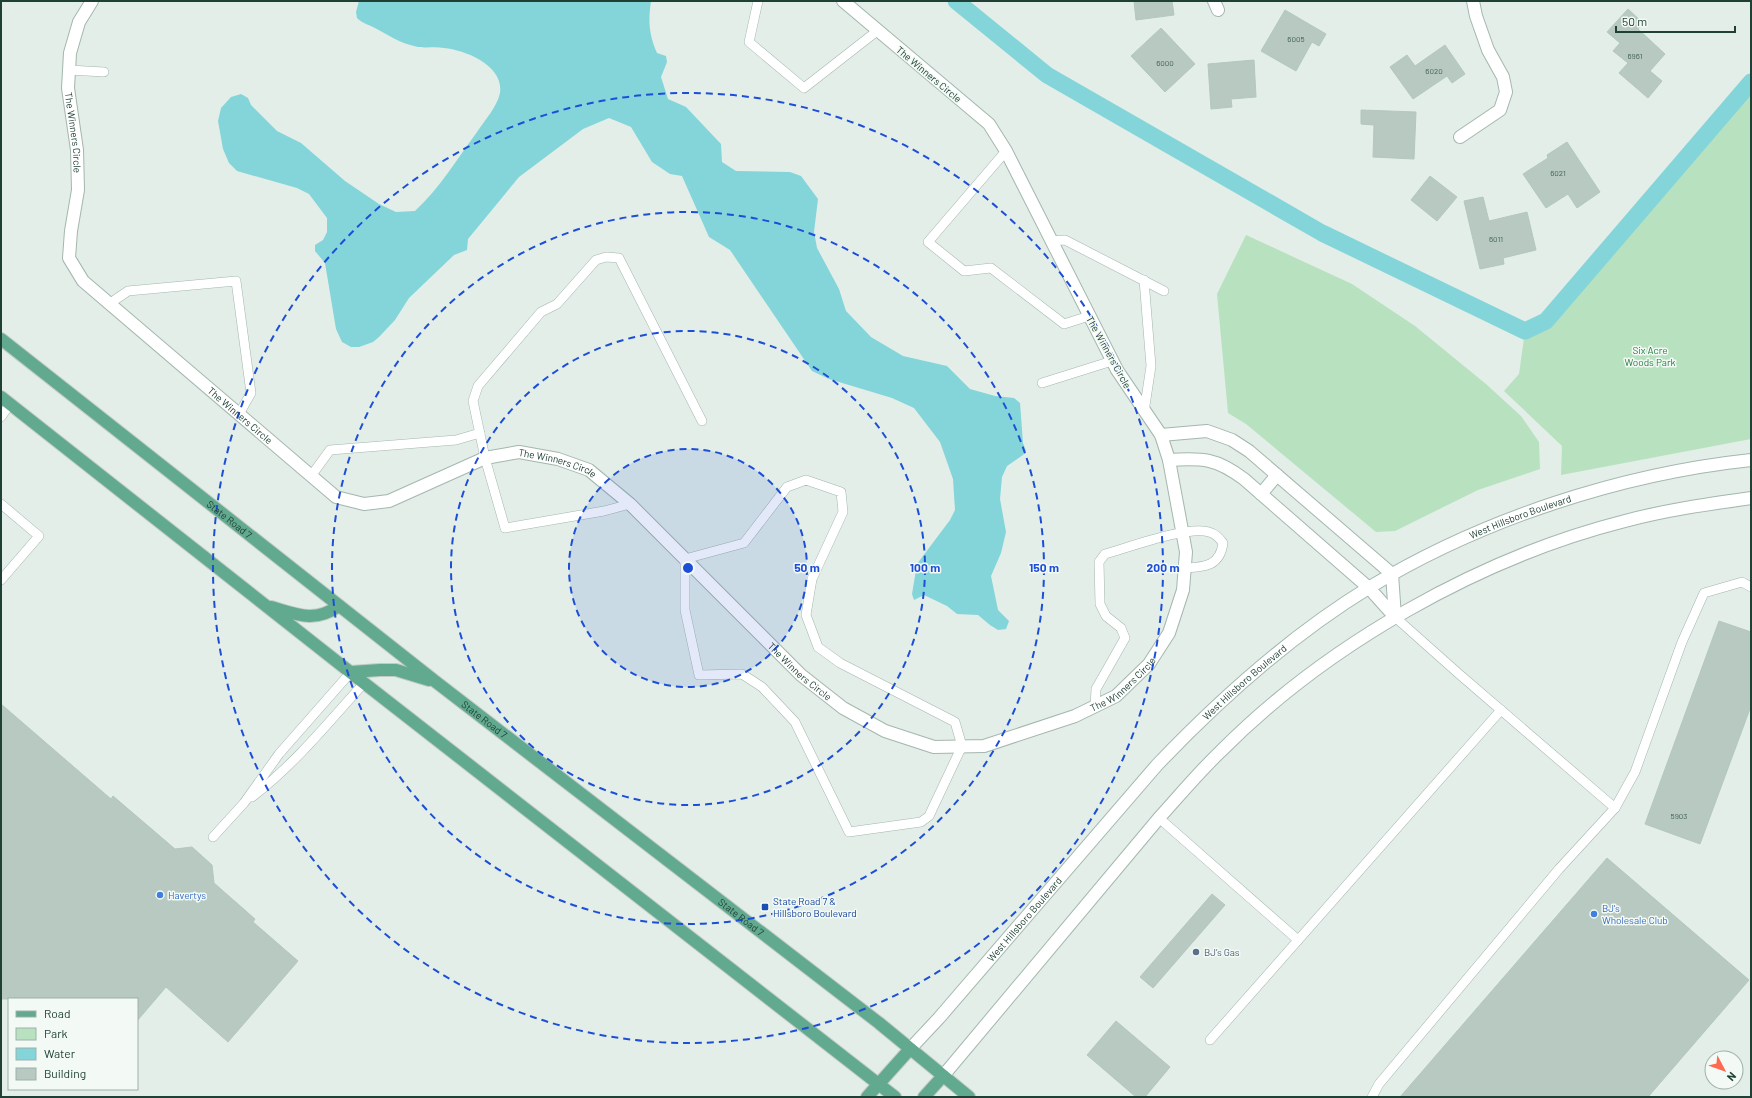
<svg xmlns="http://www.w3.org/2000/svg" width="1752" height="1098" font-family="Barlow,sans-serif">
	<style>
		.green { fill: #b8e2bf }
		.water { fill: #83d5da }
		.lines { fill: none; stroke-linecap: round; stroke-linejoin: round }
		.canal { stroke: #83d5da; stroke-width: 17 }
		.building { fill: #b7c9c0; stroke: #b3c8be }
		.service-casing { stroke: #a4b7ae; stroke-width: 10 }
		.minor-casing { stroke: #a4b7ae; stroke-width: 14 }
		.tertiary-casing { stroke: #a4b7ae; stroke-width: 14 }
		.primary-casing { stroke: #c0cac6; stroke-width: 14 }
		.service { stroke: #fff; stroke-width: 9 }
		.minor { stroke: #fff; stroke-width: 12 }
		.tertiary { stroke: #fff; stroke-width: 12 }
		.primary { stroke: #61a98f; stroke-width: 12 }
		.ring { fill: none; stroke: #1d4ed8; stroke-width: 2; stroke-dasharray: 7 5 }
		.shop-dot { fill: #3f7fe0; stroke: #f3faf6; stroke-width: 1.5 }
		.transit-dot { fill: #1a4fb4; stroke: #f3faf6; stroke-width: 1.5 }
		.service-dot { fill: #5c6f8a; stroke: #f3faf6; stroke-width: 1.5 }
		.labels { text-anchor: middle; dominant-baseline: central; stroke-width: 3; stroke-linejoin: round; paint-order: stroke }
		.number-label { font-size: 8px; fill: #456358 }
		.street-label { font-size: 10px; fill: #1f4135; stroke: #f3faf6 }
		.park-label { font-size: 10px; fill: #247d3e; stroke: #f3faf6 }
		.shop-label { font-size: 10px; fill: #366cbe; stroke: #f3faf6; text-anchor: start }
		.transit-label { font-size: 10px; fill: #164399; stroke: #f3faf6; text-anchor: start }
		.service-label { font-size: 10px; fill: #4e5e75; stroke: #f3faf6; text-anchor: start }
		.centre { fill: #1d4ed8; stroke: #f3faf6; stroke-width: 2 }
		.ring-label { font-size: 12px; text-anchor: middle; font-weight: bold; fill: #1d4ed8; stroke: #f3faf6; stroke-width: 3; stroke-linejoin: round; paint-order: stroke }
	</style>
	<rect width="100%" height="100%" fill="#e2eee7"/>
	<!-- green -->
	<g class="green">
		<polygon points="1751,82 1751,439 1561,475 1562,446 1504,391 1519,374 1525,331 1546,321"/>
		<polygon points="1246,235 1352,284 1415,326 1486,384 1521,416 1539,442 1540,469 1478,490 1395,531 1376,532 1246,424 1228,413 1217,294"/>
	</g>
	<!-- water -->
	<path class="water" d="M359,1H651C648,21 649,35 657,53L666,56L667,62L661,77L668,99L686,107L721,144L722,162L736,171L790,172L801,176L818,199L814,232L817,248L839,289L846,311L871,337L903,356L947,366L970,389L995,396L1014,398L1020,403L1023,443L1026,451L1023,455L1007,466L1002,477L1000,499L1006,532L1001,553L991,576L998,610L1009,621L1006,629L998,630L990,625L978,615L957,614L947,606L924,595L914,600L912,594L917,564L950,520L955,510L953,479L940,442L914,408L892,398L829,379L812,371L730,250L709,237L682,176L670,174L652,162L631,127L609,118L583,129L519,177L468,239L467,250L454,255L409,298L395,320L379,337L373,342L359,347H351L342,342L336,329L325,263L315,251V245L323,240L327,232V218L309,194L297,188L237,171L229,163L223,149L218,121L221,108L231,97L241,94L248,98L251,105L277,131L301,143L345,181L379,204L396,212L415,211C440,188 457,159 477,132C485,120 497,107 500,93C504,66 466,50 444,48C434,46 424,49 414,46C399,43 387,34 373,27C367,24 362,23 357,18L356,12Z"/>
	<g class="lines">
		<!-- canal -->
		<polyline class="canal" points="956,1 1047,75 1322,233 1525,331 1546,321 1751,82"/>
	</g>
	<!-- building -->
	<g class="building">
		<polygon points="1134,1 1172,1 1174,15 1136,20"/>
		<polygon points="1628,9 1643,23 1638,29 1665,54 1650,71 1662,81 1648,98 1619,73 1628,63 1613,51 1620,43 1607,32"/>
		<polygon points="1285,10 1326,34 1319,46 1312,42 1296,71 1261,51"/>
		<polygon points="1161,28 1195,64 1165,92 1131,56"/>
		<polygon points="1445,45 1465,74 1452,83 1447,76 1413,99 1390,67 1407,55 1415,66"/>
		<polygon points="1254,60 1256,97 1231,99 1232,107 1211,109 1208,64"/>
		<polygon points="1361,110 1416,112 1414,159 1373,157 1374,125 1361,124"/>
		<polygon points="1567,142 1600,192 1577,208 1568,194 1546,208 1523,174 1548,158 1547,155"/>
		<polygon points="1430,176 1457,197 1437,221 1411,200"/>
		<polygon points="1483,197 1489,221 1527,212 1536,250 1503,258 1504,264 1480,269 1464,201"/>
		<polygon points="1719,621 1751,632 1751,706 1700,844 1645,824"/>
		<polygon points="1,704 111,799 113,796 175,849 192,847 212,865 214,883 255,919 253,922 298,961 228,1042 166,987 137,1021 137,999 1,999"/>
		<polygon points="1607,858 1749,980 1648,1097 1400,1097"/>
		<polygon points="1212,894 1225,905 1153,988 1140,977"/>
		<polygon points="1116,1021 1170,1067 1145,1097 1136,1097 1087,1055"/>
	</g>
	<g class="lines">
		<!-- service casing -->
		<g class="service-casing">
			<g id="service">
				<polyline points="758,1 749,42 804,88 877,31"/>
				<polyline points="69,70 104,72"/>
				<polyline points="1006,151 928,242 964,271 991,268 1064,324 1089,316"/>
				<polyline points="1051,241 1065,240 1164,291"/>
				<polyline points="109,304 128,291 236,281 251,393 239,414"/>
				<polyline points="1042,383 1112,361"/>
				<polyline points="1144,412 1151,366 1144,280"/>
				<polyline points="1,417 10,404"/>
				<polyline points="311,476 330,450 456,440 480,433"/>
				<polygon points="806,480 841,492 843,512 812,579 806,615 818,647 840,663 955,722 962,746 929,816 921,822 849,832 795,722 762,687 742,674 699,675 685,610 685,559 744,543 787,487"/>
				<polyline points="1,504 39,536 1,580"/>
				<polyline points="630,504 604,511 505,528 485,458 473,401 478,386 541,312 557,304 596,260 606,257 619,258 702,421"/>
				<polyline points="1395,617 1459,674 1615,808"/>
				<path d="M1095,706L1096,689L1125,638L1121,628L1106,616L1100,604L1099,562L1105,554C1127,548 1189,525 1209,532C1216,534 1219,538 1223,543C1220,566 1205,567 1186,568"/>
				<path d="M252,797C295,764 328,723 364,683"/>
				<polyline points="1159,818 1298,940"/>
				<polyline points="213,837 244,803 279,754 351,672"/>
				<polyline points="1210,1040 1501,710"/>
				<polyline points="1372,1097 1379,1084 1559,869 1615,808 1635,772 1682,642 1704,593 1742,582 1751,587"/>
			</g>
		</g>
		<!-- minor casing -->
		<g class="minor-casing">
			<g id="minor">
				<path id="s1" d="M92,1L79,22L70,53L68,88L77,150L78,190L71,231L69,258L83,281L336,497L364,504L389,501L485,458L519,452L558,459L589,470L630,504L801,675L843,708L885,731L934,747L984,746L1075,716L1116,696L1149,664L1169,633L1183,590L1186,552L1169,460L1161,435L1117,370L1006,151L989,124L843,1"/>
				<polyline points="1214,1 1218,10"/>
				<polyline points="1460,137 1500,110 1506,92 1503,77 1488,50 1476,16 1473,1"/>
				<polyline points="1161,435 1207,431 1232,440 1249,451 1392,574"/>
				<path d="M1169,460C1203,458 1216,458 1244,479L1369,588"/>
				<polyline points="1261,494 1277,475"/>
			</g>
		</g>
		<!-- tertiary casing -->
		<g class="tertiary-casing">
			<g id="tertiary">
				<polyline points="1392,574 1395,617"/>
				<polyline points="1369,588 1395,617"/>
				<path id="s2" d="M910,1049L939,1018L1157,765C1221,698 1291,635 1370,587C1483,519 1620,474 1751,460"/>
				<path d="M943,1076L1159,818C1179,796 1198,773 1220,752C1326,645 1479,558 1625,521C1666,510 1709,504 1751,498"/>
			</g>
		</g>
		<!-- primary casing -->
		<g class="primary-casing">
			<g id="primary">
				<path id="s3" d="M1,339L436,682L879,1023L969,1097"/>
				<polyline points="1,397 364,683 895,1097"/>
				<path d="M271,607C298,615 314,623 339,606"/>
				<polyline points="351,672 380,670 396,670 429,680"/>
				<polyline points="867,1097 910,1049"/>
				<polyline points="924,1097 943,1076"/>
			</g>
		</g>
		<!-- service -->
		<use href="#service" class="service"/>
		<!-- minor -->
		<use href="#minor" class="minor"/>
		<!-- tertiary -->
		<use href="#tertiary" class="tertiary"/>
		<!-- primary -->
		<use href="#primary" class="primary"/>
	</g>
	<!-- distance rings -->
	<circle cx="688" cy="568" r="119" fill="#1d4ed8" fill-opacity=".12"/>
	<g class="ring">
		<circle cx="688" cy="568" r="119"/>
		<circle cx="688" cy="568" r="237"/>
		<circle cx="688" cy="568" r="356"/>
		<circle cx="688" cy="568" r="475"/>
	</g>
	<!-- markers -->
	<g class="shop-dot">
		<circle cx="160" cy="895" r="4"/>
		<circle cx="1594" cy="914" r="4"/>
	</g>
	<rect class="transit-dot" x="761" y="903" width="8" height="8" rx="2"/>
	<circle class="service-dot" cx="1196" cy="952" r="4"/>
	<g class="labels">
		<!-- number labels -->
		<g class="number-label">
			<text x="1296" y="39">6005</text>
			<text x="1635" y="56">6961</text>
			<text x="1165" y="63">6000</text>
			<text x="1434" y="71">6020</text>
			<text x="1558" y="173">6021</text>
			<text x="1496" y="239">6011</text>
			<text x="1679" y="816">5903</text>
		</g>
		<!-- street labels -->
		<g class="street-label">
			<text transform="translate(929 74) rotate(40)">The Winners Circle</text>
			<text stroke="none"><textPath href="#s1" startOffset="137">The Winners Circle</textPath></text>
			<text transform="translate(1109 352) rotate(61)">The Winners Circle</text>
			<text stroke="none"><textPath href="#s1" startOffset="497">The Winners Circle</textPath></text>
			<text stroke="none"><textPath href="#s1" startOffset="857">The Winners Circle</textPath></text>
			<text stroke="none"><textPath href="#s2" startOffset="821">West Hillsboro Boulevard</textPath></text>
			<text stroke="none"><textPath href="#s3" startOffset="291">State Road 7</textPath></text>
			<text stroke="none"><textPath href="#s1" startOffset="1181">The Winners Circle</textPath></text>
			<text stroke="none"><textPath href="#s1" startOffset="1541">The Winners Circle</textPath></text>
			<text stroke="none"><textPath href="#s2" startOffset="497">West Hillsboro Boulevard</textPath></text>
			<text stroke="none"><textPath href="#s3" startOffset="615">State Road 7</textPath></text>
			<text stroke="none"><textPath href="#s3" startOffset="939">State Road 7</textPath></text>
			<text stroke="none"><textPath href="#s2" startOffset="173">West Hillsboro Boulevard</textPath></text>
		</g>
		<!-- park labels -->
		<g class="park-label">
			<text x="1650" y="350">Six Acre<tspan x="1650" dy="12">Woods Park</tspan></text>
		</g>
		<!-- shop labels -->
		<g class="shop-label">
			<text x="168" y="895">Havertys</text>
			<text x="1602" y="908">BJ's<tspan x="1602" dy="12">Wholesale Club</tspan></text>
		</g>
		<!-- transit labels -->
		<g class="transit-label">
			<text x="773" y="901">State Road 7 &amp;<tspan x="773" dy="12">Hillsboro Boulevard</tspan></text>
		</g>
		<!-- service labels -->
		<g class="service-label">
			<text x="1204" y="952">BJ’s Gas</text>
		</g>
	</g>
	<circle cx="688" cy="568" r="6" class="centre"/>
	<g class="ring-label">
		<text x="807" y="572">50 m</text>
		<text x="925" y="572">100 m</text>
		<text x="1044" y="572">150 m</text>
		<text x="1163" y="572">200 m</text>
	</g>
	<!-- border -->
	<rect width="1752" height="1098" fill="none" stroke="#1f4135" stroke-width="4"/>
	<!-- legend -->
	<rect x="8" y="998" width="130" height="92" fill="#f3faf6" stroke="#9eb0a9"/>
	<rect x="16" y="1011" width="20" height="6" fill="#61a98f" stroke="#9eb0a9"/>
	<text x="44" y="1018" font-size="12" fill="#1f4135">Road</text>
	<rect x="16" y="1028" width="20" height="12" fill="#b8e2bf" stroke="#9eb0a9"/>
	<text x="44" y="1038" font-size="12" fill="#1f4135">Park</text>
	<rect x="16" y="1048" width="20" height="12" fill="#83d5da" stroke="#9eb0a9"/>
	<text x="44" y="1058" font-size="12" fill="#1f4135">Water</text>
	<rect x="16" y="1068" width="20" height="12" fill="#b7c9c0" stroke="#9eb0a9"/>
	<text x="44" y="1078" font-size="12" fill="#1f4135">Building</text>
	<!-- north arrow -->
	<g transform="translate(1724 1070) rotate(131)"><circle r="19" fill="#f3faf6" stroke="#9eb0a9"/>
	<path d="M0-3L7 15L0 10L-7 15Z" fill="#ff694f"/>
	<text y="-6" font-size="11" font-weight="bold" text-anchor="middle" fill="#1f4135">N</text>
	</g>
	<!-- scale -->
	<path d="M1616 26v6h119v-6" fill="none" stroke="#1f4135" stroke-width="2"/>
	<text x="1622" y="26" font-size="12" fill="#1f4135" stroke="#f3faf6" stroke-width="3" paint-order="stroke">50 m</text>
</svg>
